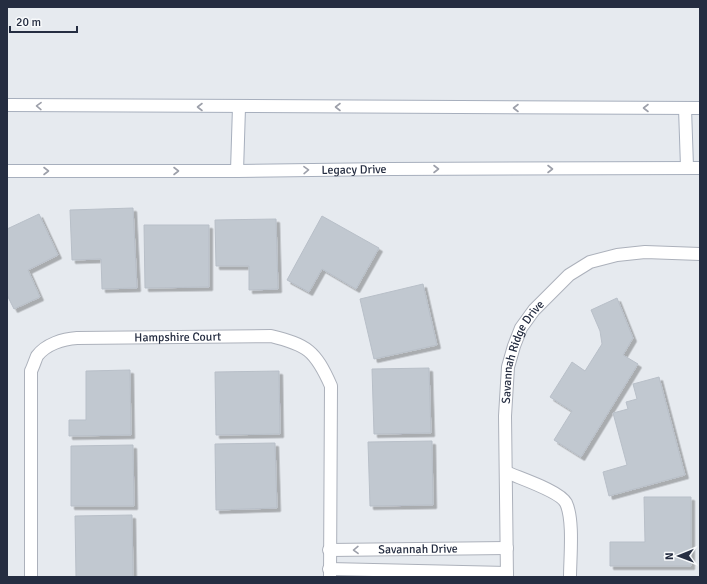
<svg xmlns="http://www.w3.org/2000/svg" width="707" height="584" font-family="Signika,sans-serif">
	<style>
		.building { fill: #c1c8d0; stroke: #b8bfc8; filter: url(#shadow) }
		.lines { fill: none; stroke-linecap: round; stroke-linejoin: round }
		.street-casing { stroke: #acb1bb; stroke-width: 14 }
		.secondary-casing { stroke: #a7afbd; stroke-width: 14 }
		.street { stroke: #fff; stroke-width: 12 }
		.secondary { stroke: #fff; stroke-width: 12 }
		.oneway { stroke: #9da0aa }
		.labels { text-anchor: middle; dominant-baseline: central; stroke-width: 4; stroke-linejoin: round; paint-order: stroke }
		.street-label { font-size: 12px; fill: #252d41; stroke: #f7f9fb }
	</style>
	<defs>
		<filter id="shadow"><feDropShadow dx="3.5" dy="3.5" stdDeviation="0" flood-color="#0004"/></filter>
	</defs>
	<rect width="100%" height="100%" fill="#e6eaef"/>
	<!-- building -->
	<g class="building">
		<polygon points="133,208 137,288 102,289 101,259 72,260 70,210"/>
		<polygon points="39,214 58,255 28,270 40,297 14,309 7,295 7,229"/>
		<polygon points="322,216 379,248 356,289 322,269 309,292 287,280"/>
		<polygon points="276,219 278,289 249,290 249,266 216,266 215,220"/>
		<polygon points="144,225 209,225 209,287 145,288"/>
		<polygon points="423,284 437,345 374,359 360,299"/>
		<polygon points="617,298 633,338 623,355 638,364 581,457 554,440 572,411 550,397 572,362 585,371 602,344 600,331 591,310"/>
		<polygon points="429,368 431,433 374,434 372,369"/>
		<polygon points="130,370 131,435 69,436 69,420 86,420 86,371"/>
		<polygon points="279,371 280,434 216,435 215,372"/>
		<polygon points="659,377 685,475 609,496 603,472 627,465 613,413 628,409 626,402 637,399 633,384"/>
		<polygon points="432,441 433,505 370,506 368,442"/>
		<polygon points="275,443 277,508 216,510 215,444"/>
		<polygon points="133,445 134,506 71,506 71,446"/>
		<polygon points="644,497 691,497 691,566 610,566 610,542 645,542"/>
		<polygon points="132,515 133,577 76,577 75,516"/>
	</g>
	<g class="lines">
		<!-- street casing -->
		<g class="street-casing">
			<g id="street">
				<path d="M506,472C519,478 560,491 566,503C574,520 570,558 570,577"/>
				<path id="s1" d="M329,550L507,548"/>
				<polyline points="329,569 507,573"/>
				<path id="s2" d="M31,577V371C33,367 35,361 37,356C46,344 63,339 77,338L271,336C307,345 315,350 331,386L330,577"/>
				<path id="s3" d="M507,577L505,416L508,367L514,346L521,328L534,310L569,275L590,262L617,255L645,252L700,254"/>
			</g>
		</g>
		<!-- secondary casing -->
		<g class="secondary-casing">
			<g id="secondary">
				<polyline points="7,105 700,108"/>
				<polyline points="685,108 687,167"/>
				<path id="s4" d="M7,171H237L390,169L700,168"/>
				<polyline points="237,171 239,107"/>
			</g>
		</g>
		<!-- street -->
		<use href="#street" class="street"/>
		<!-- secondary -->
		<use href="#secondary" class="secondary"/>
	</g>
	<!-- one-way arrows -->
	<defs><path id="oneway-chevron" d="M-2-3.5L2.5 0L-2 3.5" fill="none" stroke-width="1.6" stroke-linecap="round" stroke-linejoin="round"/></defs>
	<g class="oneway">
		<use href="#oneway-chevron" transform="translate(39 106) rotate(-179)"/>
		<use href="#oneway-chevron" transform="translate(200 107) rotate(-180)"/>
		<use href="#oneway-chevron" transform="translate(338 107) rotate(-180)"/>
		<use href="#oneway-chevron" transform="translate(516 108) rotate(-180)"/>
		<use href="#oneway-chevron" transform="translate(646 108) rotate(-180)"/>
		<use href="#oneway-chevron" transform="translate(436 169)"/>
		<use href="#oneway-chevron" transform="translate(550 169)"/>
		<use href="#oneway-chevron" transform="translate(306 170) rotate(-1)"/>
		<use href="#oneway-chevron" transform="translate(46 171)"/>
		<use href="#oneway-chevron" transform="translate(176 171)"/>
		<use href="#oneway-chevron" transform="translate(356 550) rotate(179)"/>
	</g>
	<g class="labels">
		<!-- street labels -->
		<g class="street-label">
			<text stroke="none"><textPath href="#s4" startOffset="347">Legacy Drive</textPath></text>
			<text stroke="none"><textPath href="#s2" startOffset="368">Hampshire Court</textPath></text>
			<text stroke="none"><textPath href="#s3" startOffset="229">Savannah Ridge Drive</textPath></text>
			<text stroke="none"><textPath href="#s1" startOffset="89">Savannah Drive</textPath></text>
		</g>
	</g>
	<!-- border -->
	<rect width="707" height="584" fill="none" stroke="#252d41" stroke-width="16"/>
	<!-- north arrow -->
	<g transform="translate(679 556) rotate(269)" stroke="#f7f9fb" stroke-width="3" paint-order="stroke">
	<path d="M0-3L7 15L0 10L-7 15Z" fill="#252d41"/>
	<text y="-6" font-size="11" font-weight="bold" text-anchor="middle" fill="#252d41">N</text>
	</g>
	<!-- scale -->
	<path d="M10 26v6h67v-6" fill="none" stroke="#252d41" stroke-width="2"/>
	<text x="16" y="26" font-size="12" fill="#252d41" stroke="#f7f9fb" stroke-width="3" paint-order="stroke">20 m</text>
</svg>
